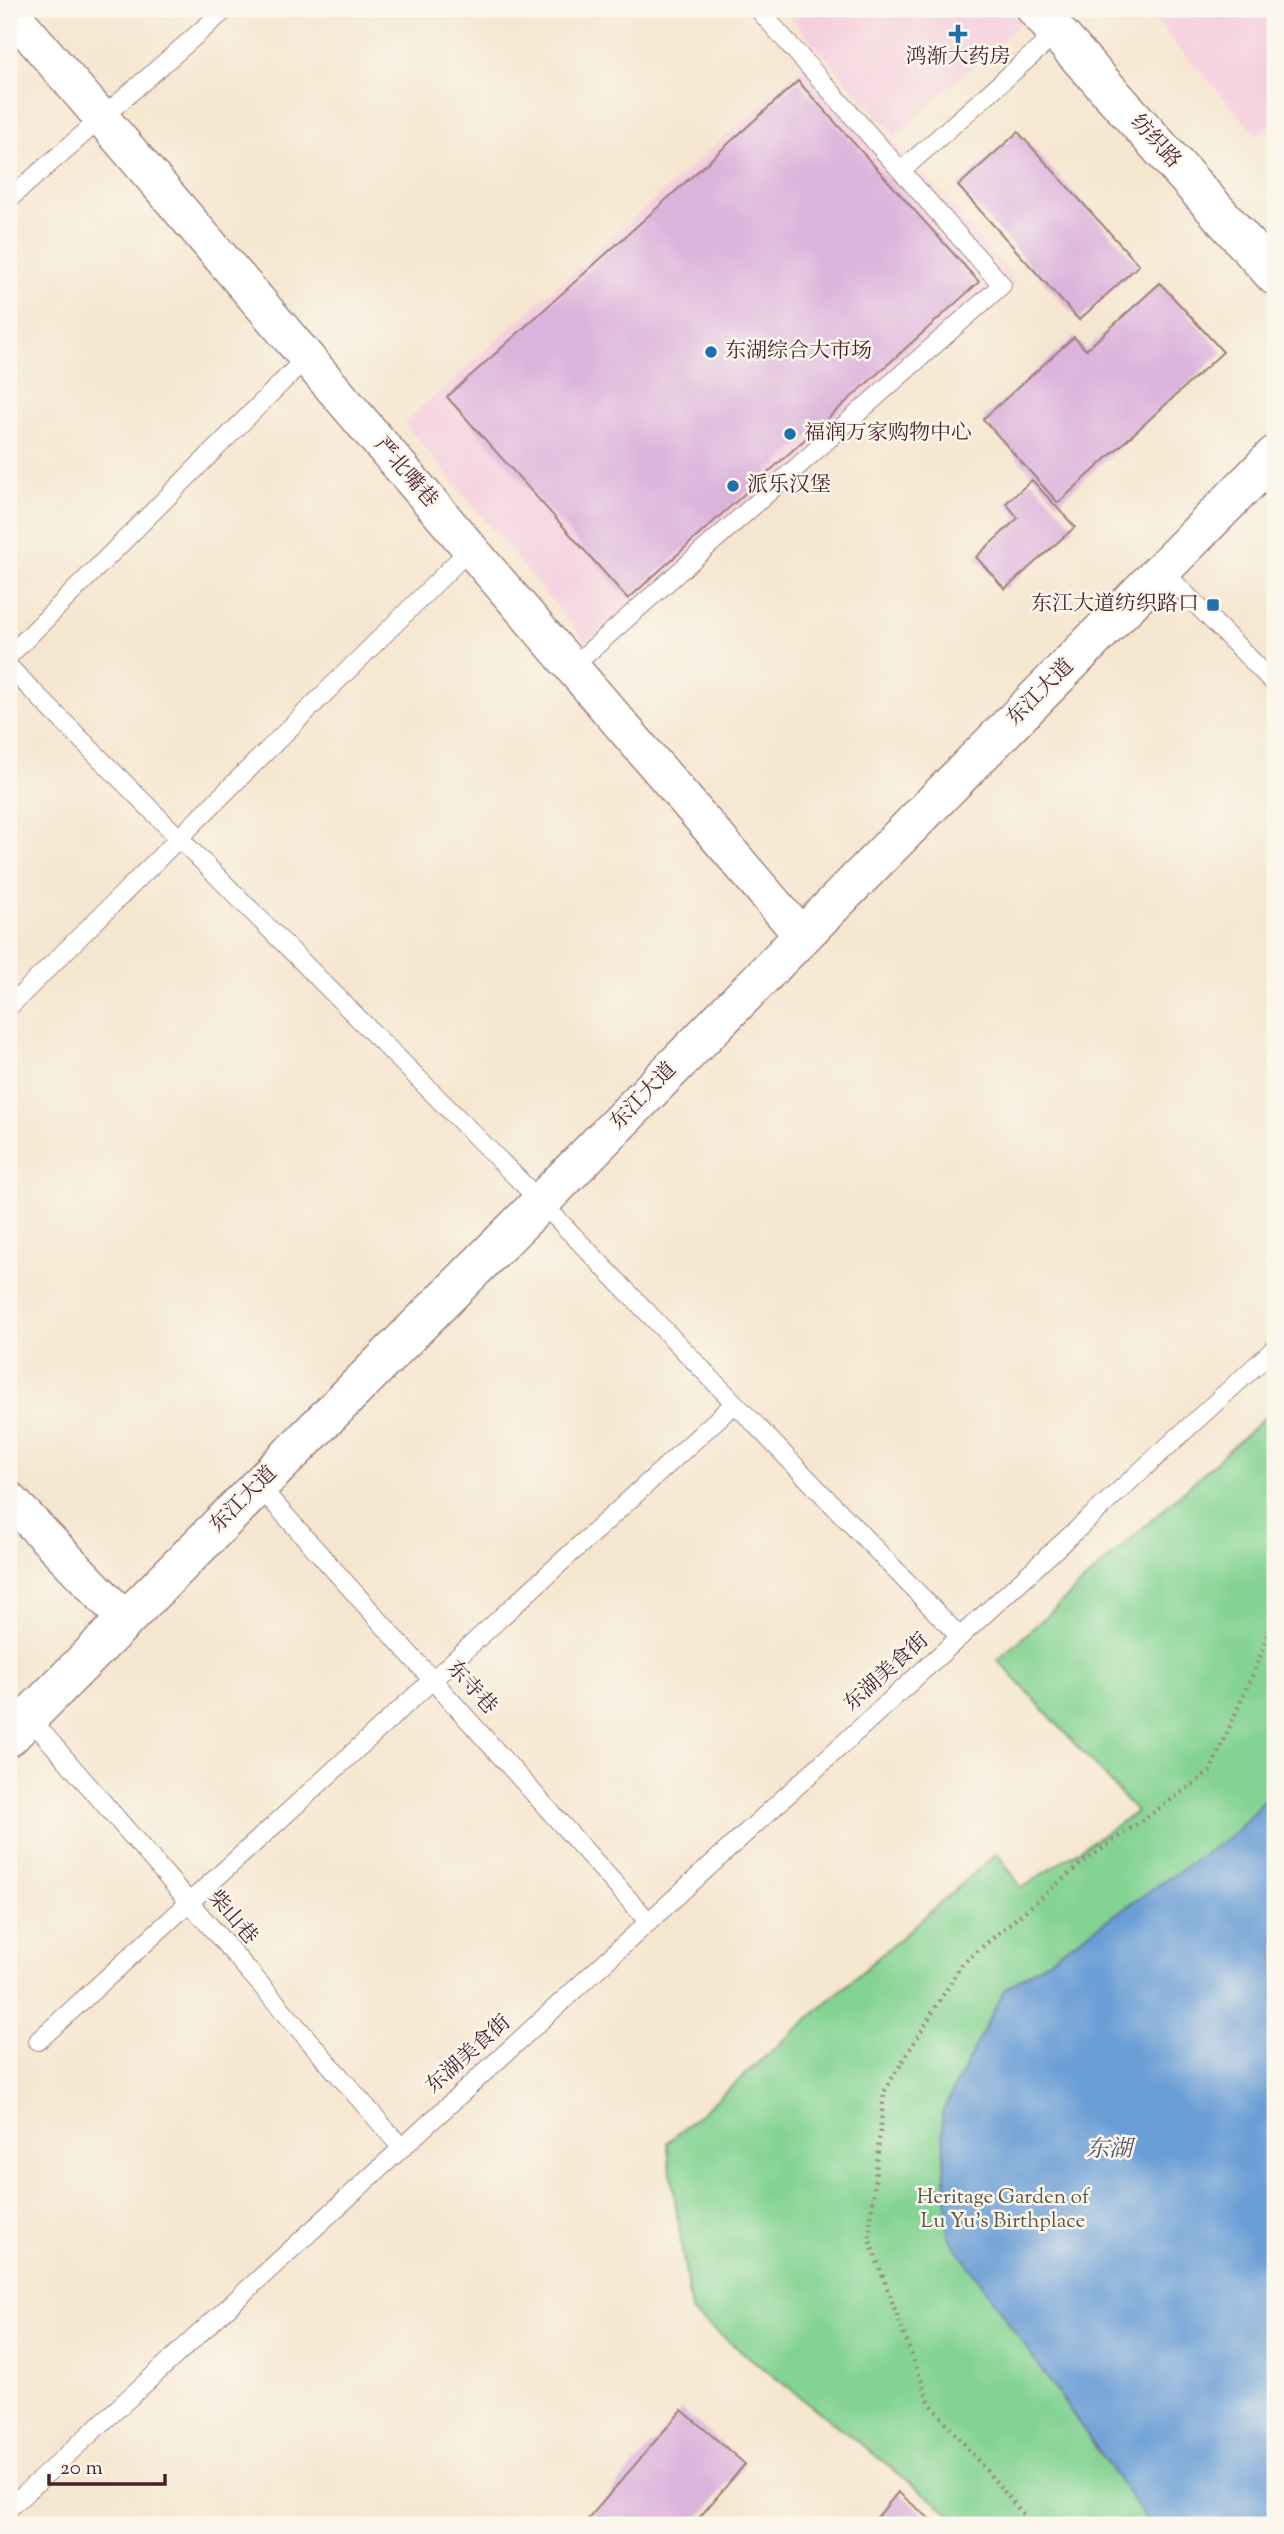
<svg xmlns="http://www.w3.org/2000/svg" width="1284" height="2534" font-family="'Sorts Mill Goudy','Noto Serif SC',serif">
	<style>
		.built { fill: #f4cfde }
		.green { fill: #83d392; stroke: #66795e; stroke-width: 2 }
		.water { fill: #6a9ed6; stroke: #5a5e80; stroke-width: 2 }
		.building { fill: #dcb3dc }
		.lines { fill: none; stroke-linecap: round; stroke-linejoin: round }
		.service-casing { stroke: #a0827d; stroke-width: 20 }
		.minor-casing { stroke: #a0827d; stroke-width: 38 }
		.tertiary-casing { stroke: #a0827d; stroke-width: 41 }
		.path { stroke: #a0827d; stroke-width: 4.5; stroke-dasharray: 2 5; stroke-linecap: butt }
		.service { stroke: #fff; stroke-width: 18 }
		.minor { stroke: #fff; stroke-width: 35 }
		.tertiary { stroke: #fff; stroke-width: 38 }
		.poi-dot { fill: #1f6fb2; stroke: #fbf7ec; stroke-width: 2.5 }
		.labels { text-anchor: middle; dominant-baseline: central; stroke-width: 5; stroke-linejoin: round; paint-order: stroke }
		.poi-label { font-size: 21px; fill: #4a1f2b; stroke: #fbf7ec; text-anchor: start }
		.street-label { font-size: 21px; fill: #4a1f2b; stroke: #fbf7ec }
		.park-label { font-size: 21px; fill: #5b554a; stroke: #fbf7ec }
		.water-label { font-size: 23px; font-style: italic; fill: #57526f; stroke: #fbf7ec }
	</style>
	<rect width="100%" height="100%" fill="#fbf7ec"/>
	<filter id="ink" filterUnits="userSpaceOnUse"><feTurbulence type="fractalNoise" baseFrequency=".0143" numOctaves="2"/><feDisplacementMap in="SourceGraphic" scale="14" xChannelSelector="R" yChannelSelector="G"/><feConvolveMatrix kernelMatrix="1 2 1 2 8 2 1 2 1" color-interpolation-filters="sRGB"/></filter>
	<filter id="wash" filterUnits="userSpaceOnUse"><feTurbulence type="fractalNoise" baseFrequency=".00686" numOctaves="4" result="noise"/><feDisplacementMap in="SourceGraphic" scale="28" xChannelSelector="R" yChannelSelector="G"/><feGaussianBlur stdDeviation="1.57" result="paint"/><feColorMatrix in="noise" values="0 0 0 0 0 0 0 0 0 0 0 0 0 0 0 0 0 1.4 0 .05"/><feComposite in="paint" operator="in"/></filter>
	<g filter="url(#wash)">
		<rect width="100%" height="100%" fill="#f5e6cf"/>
		<!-- built -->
		<g class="built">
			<polygon points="783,9 1010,9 1022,22 895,135"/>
			<polygon points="1145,9 1275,9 1275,120 1258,137"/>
			<polygon points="816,55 1017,282 597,656 404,423"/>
		</g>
		<!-- green -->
		<polygon class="green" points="1275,1408 1275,2525 965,2525 691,2312 667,2143 997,1853 1022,1888 1136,1812 1112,1784 998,1660"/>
		<!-- water -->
		<polygon class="water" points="1275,1788 1275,2525 1150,2525 948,2236 942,2113 1004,1990 1235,1833"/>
		<g id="blocks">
			<!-- building -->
			<g class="building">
				<polygon points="798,81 979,282 628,599 447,397"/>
				<polygon points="1018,132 1139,265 1079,320 958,186"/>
				<polygon points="1160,283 1223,352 1058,503 983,419 1074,337 1086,350"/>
				<polygon points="1032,480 1075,527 1005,589 976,557 1018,518 1006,503"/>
				<polygon points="682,2410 745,2464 693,2525 583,2525"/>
				<polygon points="898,2492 937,2525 871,2525"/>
			</g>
		</g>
	</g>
	<g filter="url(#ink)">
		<use href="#blocks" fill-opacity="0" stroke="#a0827d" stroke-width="2"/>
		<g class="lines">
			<!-- service casing -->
			<g class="service-casing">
				<g id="service">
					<polyline points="901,171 1057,33"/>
					<polyline points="9,199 226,9"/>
					<polyline points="1162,570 1275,684"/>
					<polyline points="9,656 306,358"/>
					<polyline points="9,667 541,1202 960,1637"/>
					<polyline points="572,667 1002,285 758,9"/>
					<polyline points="9,1007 470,549"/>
					<polyline points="258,1485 649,1922"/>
					<polyline points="29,1717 401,2147"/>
					<polyline points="38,2041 734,1404"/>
					<polyline points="9,2508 1275,1348"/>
				</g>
			</g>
			<!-- minor casing -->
			<g class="minor-casing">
				<g id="minor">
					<polyline points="9,10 802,936"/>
					<polyline points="9,1499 125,1619"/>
				</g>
			</g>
			<!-- tertiary casing -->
			<g class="tertiary-casing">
				<g id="tertiary">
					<polyline points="1036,9 1275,276"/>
					<polyline points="9,1737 541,1202 1275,455"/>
				</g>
			</g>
			<!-- path -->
			<polyline class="path" points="1032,2525 929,2402 869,2239 884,2092 962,1964 1081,1864 1210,1772 1258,1662 1275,1612"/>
			<!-- service -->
			<use href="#service" class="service"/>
			<!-- minor -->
			<use href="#minor" class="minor"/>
			<!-- tertiary -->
			<use href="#tertiary" class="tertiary"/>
		</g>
	</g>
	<!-- markers -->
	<g class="poi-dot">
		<path d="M954.5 23.5h7v7h7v7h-7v7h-7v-7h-7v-7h7z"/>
		<circle cx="711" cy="352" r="7"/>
		<circle cx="790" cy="434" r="7"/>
		<circle cx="733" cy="486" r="7"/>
		<rect x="1206" y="598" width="14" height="14" rx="3.5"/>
	</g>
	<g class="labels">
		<!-- poi labels -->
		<g class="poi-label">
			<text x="958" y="58" text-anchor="middle">鸿渐大药房</text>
			<text x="725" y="352">东湖综合大市场</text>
			<text x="804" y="434">福润万家购物中心</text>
			<text x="747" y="486">派乐汉堡</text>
			<text x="1199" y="605" text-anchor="end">东江大道纺织路口</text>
		</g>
		<!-- street labels -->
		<g class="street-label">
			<text transform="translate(1155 142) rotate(48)">纺织路</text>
			<text transform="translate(405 473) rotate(49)">严北嘴巷</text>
			<text transform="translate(1041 693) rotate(-45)">东江大道</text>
			<text transform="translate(644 1097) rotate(-46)">东江大道</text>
			<text transform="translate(244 1500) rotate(-45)">东江大道</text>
			<text transform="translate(887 1673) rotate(-42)">东湖美食街</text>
			<text transform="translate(471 1688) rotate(48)">东寺巷</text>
			<text transform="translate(232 1918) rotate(49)">柴山巷</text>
			<text transform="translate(469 2055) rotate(-42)">东湖美食街</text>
		</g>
		<!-- park labels -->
		<g class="park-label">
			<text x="1003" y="2198">Heritage Garden of<tspan x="1003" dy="24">Lu Yu’s Birthplace</tspan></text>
		</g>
		<!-- water labels -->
		<g class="water-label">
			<text x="1109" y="2150">东湖</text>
		</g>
	</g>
	<!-- margin -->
	<rect width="1284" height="2534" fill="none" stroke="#fbf7ec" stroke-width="35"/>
	<!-- scale -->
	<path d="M49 2474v10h116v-10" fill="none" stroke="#4a1f2b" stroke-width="3.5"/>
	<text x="60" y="2474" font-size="21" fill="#4a1f2b" stroke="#fbf7ec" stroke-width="5" paint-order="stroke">20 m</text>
</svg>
